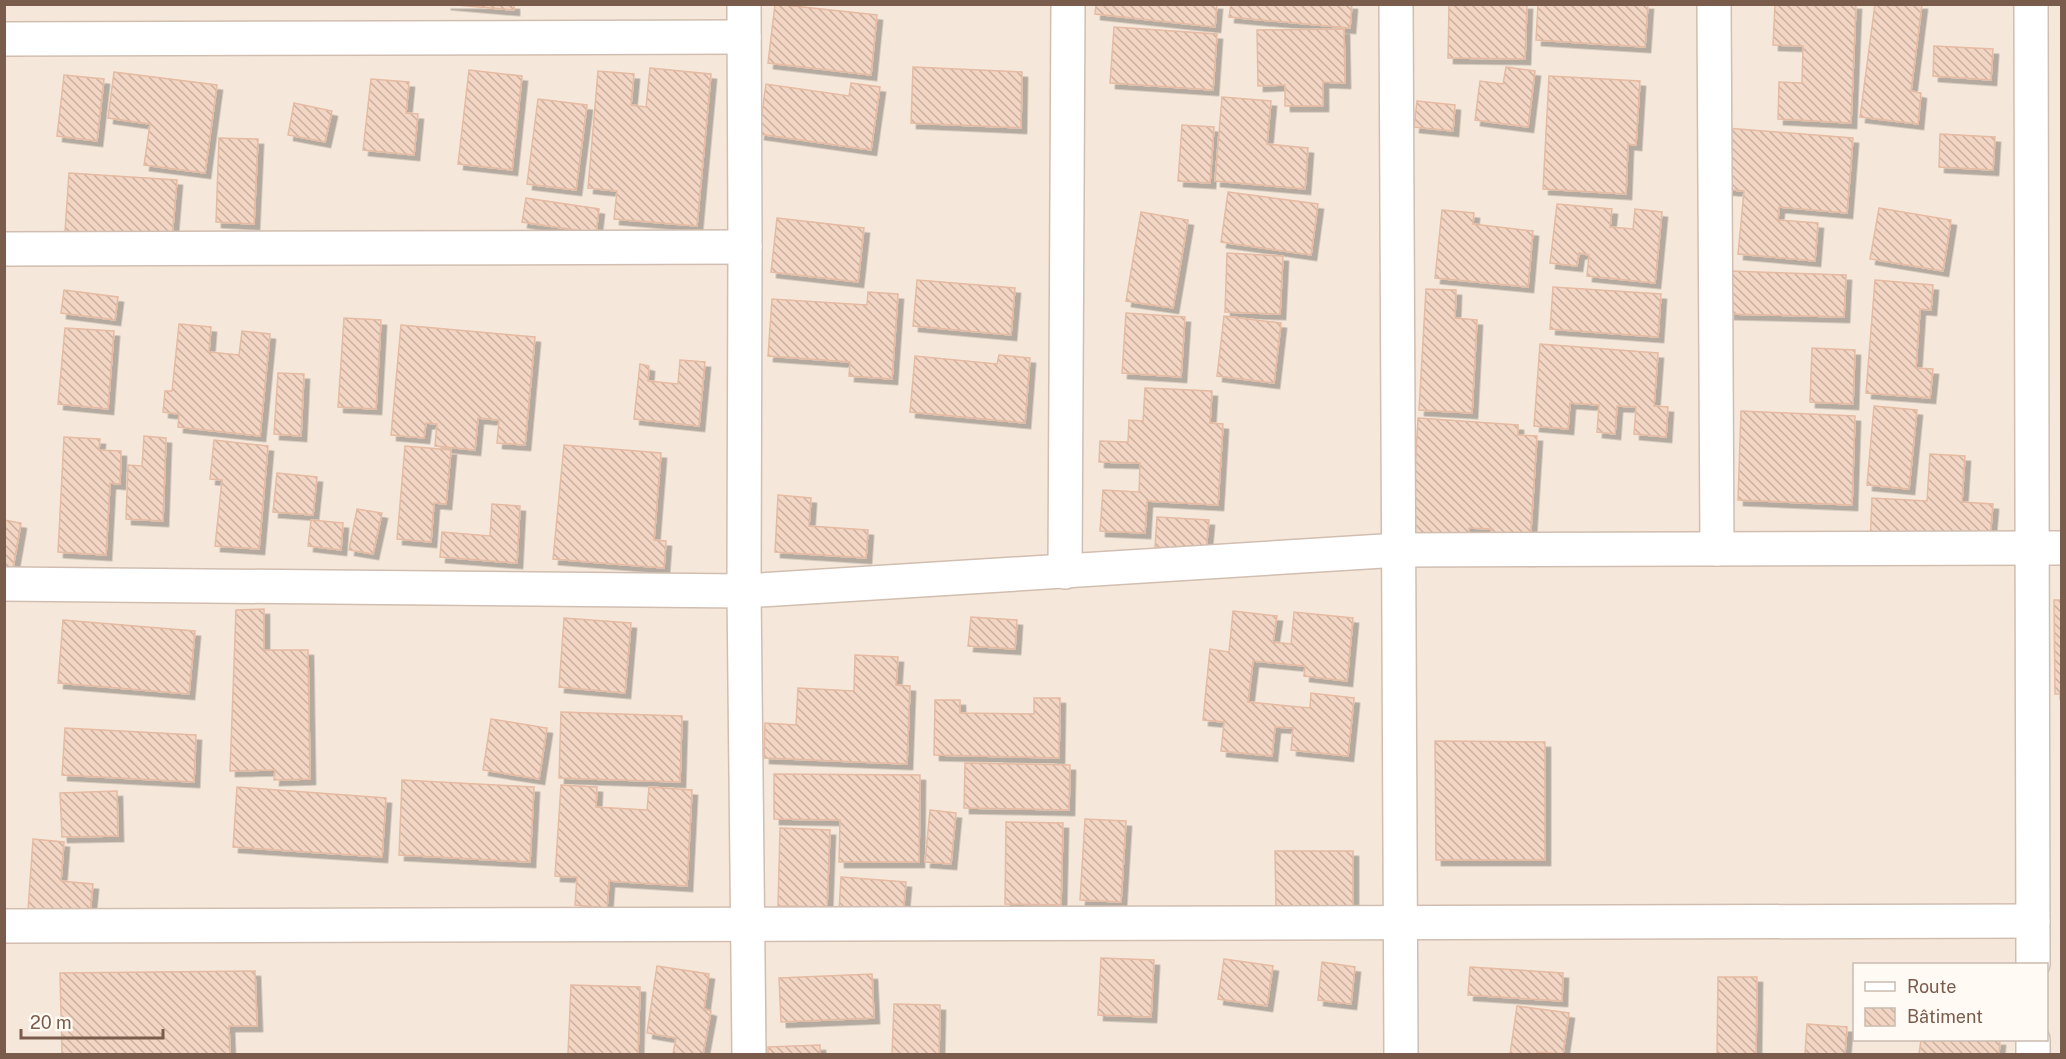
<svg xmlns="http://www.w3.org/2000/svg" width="2066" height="1059" font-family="'Public Sans',sans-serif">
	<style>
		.residential { fill: #f5e8da; fill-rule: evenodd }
		.building { fill: url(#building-back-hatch); stroke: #e6bba3; stroke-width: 1.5; filter: url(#shadow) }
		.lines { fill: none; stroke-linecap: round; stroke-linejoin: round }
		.minor-casing { stroke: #d1beb0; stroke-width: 36 }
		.minor { stroke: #fff; stroke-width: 33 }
	</style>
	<defs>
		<pattern id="building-back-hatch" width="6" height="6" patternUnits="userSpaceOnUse" patternTransform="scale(1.5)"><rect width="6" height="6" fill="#f3d5c3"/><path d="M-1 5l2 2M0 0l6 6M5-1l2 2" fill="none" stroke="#cab0a1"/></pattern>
		<filter id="shadow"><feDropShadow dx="5.5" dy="5.5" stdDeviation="0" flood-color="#0004"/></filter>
	</defs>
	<rect width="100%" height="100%" fill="#fdf6ec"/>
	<!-- residential -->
	<path class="residential" d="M5,5H2061V1054H5ZM1854,964H2046V1040H1854Z"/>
	<!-- building -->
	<g class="building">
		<polygon points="445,4 514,4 514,10"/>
		<polygon points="775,4 877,15 871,75 768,63"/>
		<polygon points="1096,4 1217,4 1215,27 1095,14"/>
		<polygon points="1231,4 1352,4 1350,28 1229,17"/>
		<polygon points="1449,4 1527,4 1525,59 1448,58"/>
		<polygon points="1538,4 1648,4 1645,47 1536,40"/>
		<polygon points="1775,4 1856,4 1851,123 1778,119 1779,82 1802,83 1803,46 1773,45"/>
		<polygon points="1875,4 1922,4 1911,91 1921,93 1918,124 1860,117"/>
		<polygon points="1114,27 1217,34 1213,90 1110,83"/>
		<polygon points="1344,29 1345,83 1323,82 1323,106 1285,106 1285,85 1258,86 1257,30"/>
		<polygon points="1934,46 1993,49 1991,80 1933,76"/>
		<polygon points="913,67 1022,72 1021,128 911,123"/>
		<polygon points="1506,67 1535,71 1528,127 1475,120 1480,81 1503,84"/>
		<polygon points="650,68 711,74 697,226 614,219 617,191 588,188 598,71 634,74 631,105 646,107"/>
		<polygon points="469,70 522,76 512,170 458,164"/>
		<polygon points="114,72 217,85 205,173 144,165 150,124 108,118"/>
		<polygon points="64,75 104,79 97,141 57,136"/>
		<polygon points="1549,76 1640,81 1636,145 1628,144 1626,194 1543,189"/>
		<polygon points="371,79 409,82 406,113 418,114 414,155 363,150"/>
		<polygon points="851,83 880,87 871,150 759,134 766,84 849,96"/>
		<polygon points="1222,97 1271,101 1267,144 1308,148 1305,189 1215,181"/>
		<polygon points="538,99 587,105 576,190 527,184"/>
		<polygon points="1417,101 1455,105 1453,131 1414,127"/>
		<polygon points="294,103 332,111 325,142 288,135"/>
		<polygon points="1182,125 1214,127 1210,183 1178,181"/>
		<polygon points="1726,128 1853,138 1847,213 1779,207 1778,220 1818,223 1815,261 1738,254 1744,191 1721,189"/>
		<polygon points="1940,134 1995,137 1993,170 1939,167"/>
		<polygon points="219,138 258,139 254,224 216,222"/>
		<polygon points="69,173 177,180 172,238 65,231"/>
		<polygon points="1228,192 1318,204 1311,255 1221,242"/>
		<polygon points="526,198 599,209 596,233 522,222"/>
		<polygon points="1557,204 1612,209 1610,227 1633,229 1635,209 1662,212 1655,283 1587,276 1589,255 1579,253 1577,266 1550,263"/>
		<polygon points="1879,208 1951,220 1943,271 1870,259"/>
		<polygon points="1442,210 1474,213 1473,224 1533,231 1528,287 1435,278"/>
		<polygon points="1141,212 1188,220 1173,308 1126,301"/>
		<polygon points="777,218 864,228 858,282 771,272"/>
		<polygon points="1227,253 1283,256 1280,314 1225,312"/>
		<polygon points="1730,271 1846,275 1844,317 1729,314"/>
		<polygon points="917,280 1015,288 1011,335 913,326"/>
		<polygon points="1875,280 1933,285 1931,310 1920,309 1916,368 1933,369 1930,398 1866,393"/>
		<polygon points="1553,287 1661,294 1658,337 1550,329"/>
		<polygon points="1426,289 1456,290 1455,318 1477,320 1472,413 1419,410"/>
		<polygon points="64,290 118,297 115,320 61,313"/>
		<polygon points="868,292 898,294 892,379 849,376 850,362 768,356 772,299 867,305"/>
		<polygon points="1126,313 1185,317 1181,377 1122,373"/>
		<polygon points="1224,316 1281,323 1274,383 1217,376"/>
		<polygon points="344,318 381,320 376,409 338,407"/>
		<polygon points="179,324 211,327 209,352 239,355 242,331 270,334 260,436 178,427 179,414 163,412 165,391 172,391"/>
		<polygon points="401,325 535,337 525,445 497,443 499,420 478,418 475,450 435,446 437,424 426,423 424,438 391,435"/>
		<polygon points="65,328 114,331 108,409 58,404"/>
		<polygon points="1540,344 1658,353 1654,406 1668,407 1666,437 1634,434 1636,407 1617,406 1615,434 1597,432 1599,405 1570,403 1568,429 1534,426"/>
		<polygon points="1812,348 1855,350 1853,404 1810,402"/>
		<polygon points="999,355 1030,358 1025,423 910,412 915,356 997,364"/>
		<polygon points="680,360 705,362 699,426 634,419 640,364 649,366 648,381 678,384"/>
		<polygon points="278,373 304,374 301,436 274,434"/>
		<polygon points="1145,388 1212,391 1210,423 1223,424 1218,505 1147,501 1145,533 1100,531 1103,490 1139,492 1140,463 1099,462 1100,441 1128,442 1129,420 1143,421"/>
		<polygon points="1874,406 1917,410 1909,489 1867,485"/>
		<polygon points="1741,411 1855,416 1852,505 1738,500"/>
		<polygon points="1418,418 1518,425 1518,435 1537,436 1529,561 1489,558 1491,529 1469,528 1468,556 1410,553"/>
		<polygon points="144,436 166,438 163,521 126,519 128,465 142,466"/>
		<polygon points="64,437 100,439 99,450 121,451 120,484 110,483 106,555 58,552"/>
		<polygon points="214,440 268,446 259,549 215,546 222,480 210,479"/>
		<polygon points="564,445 661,453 654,540 666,541 664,568 553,559"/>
		<polygon points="405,446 451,450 446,504 434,503 431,542 397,539"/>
		<polygon points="1930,454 1965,456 1962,502 1993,504 1989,550 1870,543 1872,498 1927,501"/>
		<polygon points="277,473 317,477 313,515 273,512"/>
		<polygon points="778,495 811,498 809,526 868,530 866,558 775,552"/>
		<polygon points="492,504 520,506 517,563 440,557 442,532 490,536"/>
		<polygon points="357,509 382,513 373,554 349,550"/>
		<polygon points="1157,517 1209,520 1206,551 1155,547"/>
		<polygon points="4,520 21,523 13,568 4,567"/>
		<polygon points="311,520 343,523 341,550 308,546"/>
		<polygon points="2054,600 2062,600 2062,694 2055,694"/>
		<polygon points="264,609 264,650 308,650 310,779 274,780 275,770 230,771 236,610"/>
		<polygon points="1233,611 1277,616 1273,642 1291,644 1294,612 1353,618 1347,681 1304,676 1305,666 1253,661 1248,702 1310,708 1311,693 1354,698 1348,756 1291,750 1293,728 1275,727 1272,756 1221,751 1224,722 1203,720 1210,649 1229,652"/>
		<polygon points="971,617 1017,620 1015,649 968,646"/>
		<polygon points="564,618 631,623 625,693 559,687"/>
		<polygon points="63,620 195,631 189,694 58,683"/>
		<polygon points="855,655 898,657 896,685 910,686 907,764 764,758 765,723 796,725 798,688 854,691"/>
		<polygon points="1034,698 1060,698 1059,758 934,755 935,700 960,700 960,713 1034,714"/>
		<polygon points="561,712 682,716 680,782 559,778"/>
		<polygon points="491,719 547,728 539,779 483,770"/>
		<polygon points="65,728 196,735 194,782 62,775"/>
		<polygon points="1435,741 1545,742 1545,860 1436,860"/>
		<polygon points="965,763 1070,765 1069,810 964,808"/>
		<polygon points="774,774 920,775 919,862 839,862 840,820 774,819"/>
		<polygon points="402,780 534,787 530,862 399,855"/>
		<polygon points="561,785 597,787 596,807 647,810 649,787 692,790 687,886 609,881 607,908 575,905 577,877 555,876"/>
		<polygon points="237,787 386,798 382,857 233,847"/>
		<polygon points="117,791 118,836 62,837 60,793"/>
		<polygon points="930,810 956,813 951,864 925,862"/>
		<polygon points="1085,819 1126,821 1121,902 1080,900"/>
		<polygon points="1006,822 1063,823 1061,905 1005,904"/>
		<polygon points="780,828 830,830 827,907 778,906"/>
		<polygon points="33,839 64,842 61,881 93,884 90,914 28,910"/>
		<polygon points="1275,851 1353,851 1353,908 1276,908"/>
		<polygon points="841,877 906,882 903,915 839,911"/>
		<polygon points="1101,958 1154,960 1151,1017 1098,1015"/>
		<polygon points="1224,959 1273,966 1267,1006 1218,999"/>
		<polygon points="1322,962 1355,967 1351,1004 1318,1000"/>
		<polygon points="657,966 709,974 704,1009 711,1011 703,1054 673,1054 676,1038 647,1033"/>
		<polygon points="1470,967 1563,973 1562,1001 1468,995"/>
		<polygon points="255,971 257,1026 229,1026 230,1054 62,1054 60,973"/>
		<polygon points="872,974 874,1018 781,1022 779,978"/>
		<polygon points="1718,977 1757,977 1756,1054 1717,1054"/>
		<polygon points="571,985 640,987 638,1054 568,1054"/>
		<polygon points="894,1004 940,1005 939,1054 892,1054"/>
		<polygon points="1517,1006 1569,1013 1563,1054 1537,1052 1536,1054 1510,1054"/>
		<polygon points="1807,1024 1847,1027 1845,1054 1805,1054"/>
		<polygon points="1921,1040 2000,1040 1999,1054 1919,1054"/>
		<polygon points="820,1045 820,1054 768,1054 768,1047"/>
	</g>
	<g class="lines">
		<!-- minor casing -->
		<g class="minor-casing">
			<g id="minor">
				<polyline points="744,4 745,247 744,591 749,1054"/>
				<polyline points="1396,4 1401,1054"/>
				<polyline points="1714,4 1717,549"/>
				<polyline points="2031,4 2033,964"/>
				<polyline points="4,39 744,37"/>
				<polyline points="4,249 745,247"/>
				<polyline points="1065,572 1068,4"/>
				<polyline points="4,584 744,591 1399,550 2062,548"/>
				<polyline points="4,926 2033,921"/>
				<polyline points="2033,1040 2033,1054"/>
			</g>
		</g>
		<!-- minor -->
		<use href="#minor" class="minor"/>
	</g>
	<!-- border -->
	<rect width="2066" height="1059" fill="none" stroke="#7a5c4d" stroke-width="12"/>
	<!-- legend -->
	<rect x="1853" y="963" width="195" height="78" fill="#fffaf3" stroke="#cabbb1" stroke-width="1.5"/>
	<rect x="1865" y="982" width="30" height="9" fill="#ffffff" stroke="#cabbb1" stroke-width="1.5"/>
	<text x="1907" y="993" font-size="18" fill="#7a5c4d">Route</text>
	<rect x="1865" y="1008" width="30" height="18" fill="url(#building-back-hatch)" stroke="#cabbb1" stroke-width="1.5"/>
	<text x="1907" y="1023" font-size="18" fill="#7a5c4d">Bâtiment</text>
	<!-- scale -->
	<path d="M21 1029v9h142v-9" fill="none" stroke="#7a5c4d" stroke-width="3"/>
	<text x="30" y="1029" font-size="18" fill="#7a5c4d" stroke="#fffaf3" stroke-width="4.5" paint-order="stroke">20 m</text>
</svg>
